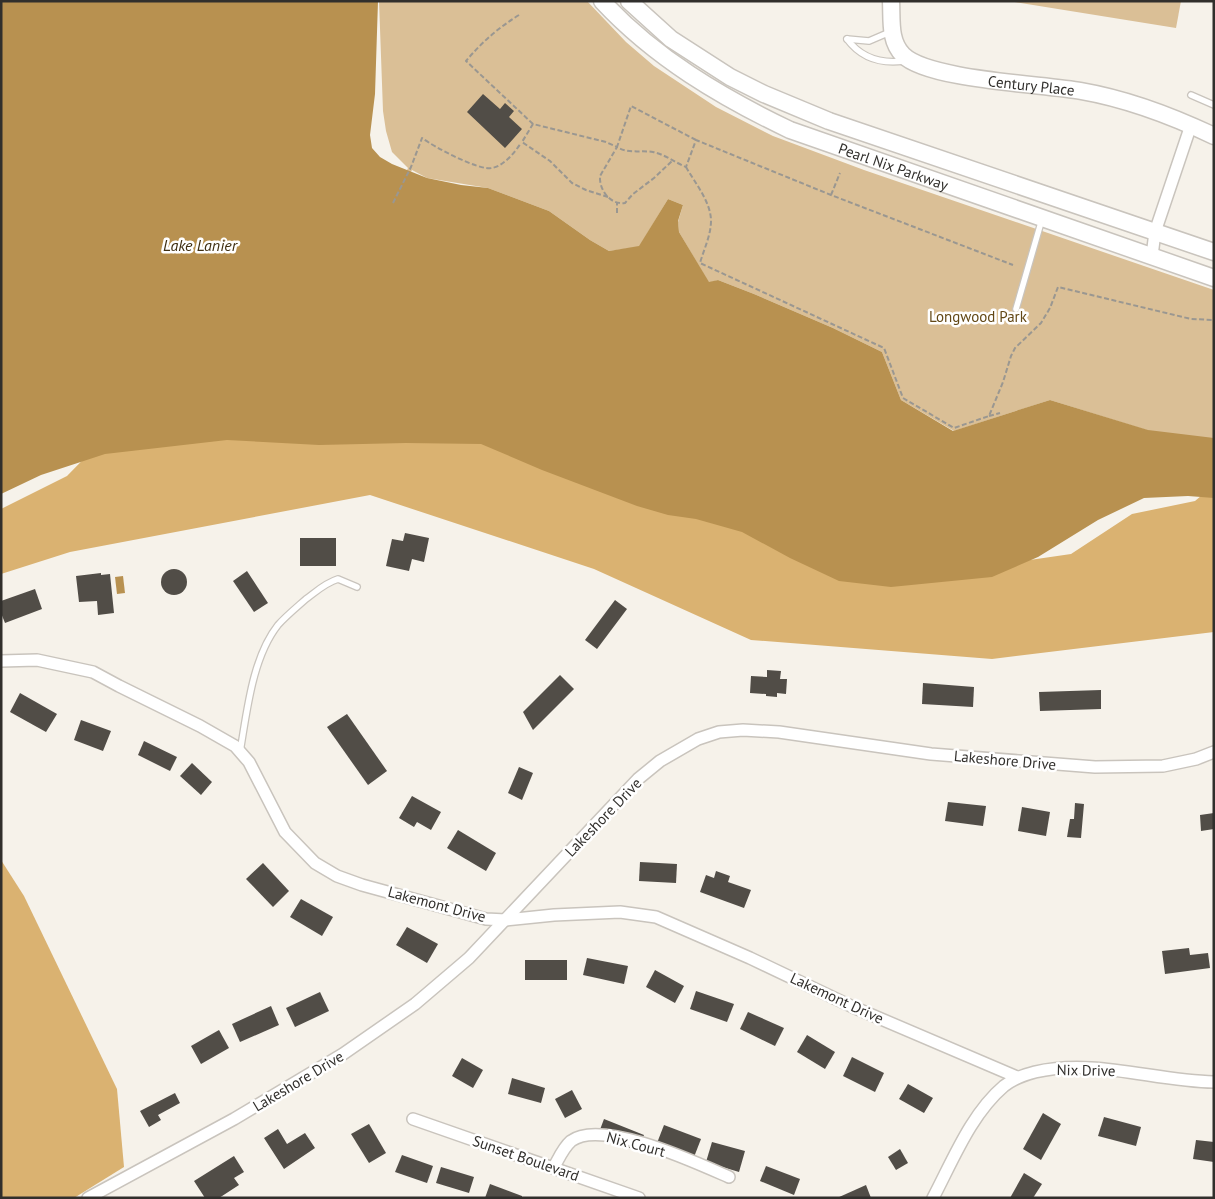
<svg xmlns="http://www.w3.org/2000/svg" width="1215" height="1199" font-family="'PT Sans',sans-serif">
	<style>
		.green { fill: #dabf96 }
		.forest { fill: #dab271 }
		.water { fill: #b89150 }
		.building { fill: #514d47 }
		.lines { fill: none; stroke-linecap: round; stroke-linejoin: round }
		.lane-casing { stroke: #c9c4bd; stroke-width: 8 }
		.street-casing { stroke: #c9c4bd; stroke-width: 14 }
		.secondary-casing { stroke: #c9c4bd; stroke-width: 19 }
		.path { stroke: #9a9791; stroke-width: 2; stroke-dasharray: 5 2.5; stroke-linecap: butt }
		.lane { stroke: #fff; stroke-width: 5.5 }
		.street { stroke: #fff; stroke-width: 11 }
		.secondary { stroke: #fff; stroke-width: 16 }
		.labels { text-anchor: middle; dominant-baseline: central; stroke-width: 5; stroke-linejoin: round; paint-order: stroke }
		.street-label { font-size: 15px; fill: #312f2c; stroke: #fff }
		.park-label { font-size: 15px; fill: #634816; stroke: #fff }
		.water-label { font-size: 16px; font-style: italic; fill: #3f2e11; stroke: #fff }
	</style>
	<rect width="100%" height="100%" fill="#f6f2ea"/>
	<!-- green -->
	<g class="green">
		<polygon points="379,1 587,1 626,42 654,66 716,107 773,136 864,170 1214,290 1214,451 1050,400 954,431 901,400 882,352 833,328 754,294 718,280 709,283 679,232 678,222 683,205 668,199 639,247 609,251 590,240 549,211 488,188 427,178 412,170 395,203 392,202 408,168 392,152 386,131 383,111"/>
		<polygon points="1008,1 1181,1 1176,28"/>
	</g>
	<!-- forest -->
	<g class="forest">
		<polygon points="393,422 545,450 935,574 1071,554 1132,514 1195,501 1214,485 1214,632 992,659 751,640 594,569 370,495 70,552 1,574 1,509 67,476 114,428"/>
		<polygon points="1,860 24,896 117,1089 124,1167 74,1198 1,1198"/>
	</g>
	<!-- water -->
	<g class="water">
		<polygon points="1,1 378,1 375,94 370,135 372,148 380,157 392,164 427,178 461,185 488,188 549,211 590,240 609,251 639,246 668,199 683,205 678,221 679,232 709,282 718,280 754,294 833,328 882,352 901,400 953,431 1050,400 1148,430 1214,438 1214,498 1188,496 1144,498 1098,520 1038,557 992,577 891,587 839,581 790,558 742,532 696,519 668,515 637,506 542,470 481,444 406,443 319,445 227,440 105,454 41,475 1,494"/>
		<polygon points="123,576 125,593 117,594 115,577"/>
	</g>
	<!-- building -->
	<g class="building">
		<polygon points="483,94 500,109 505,103 514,111 509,117 522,129 505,148 467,112"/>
		<polygon points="405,533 429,538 424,562 412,559 409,571 386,566 392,539 403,541"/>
		<rect x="300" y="538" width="36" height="28"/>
		<circle cx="174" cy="582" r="13"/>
		<polygon points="247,571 268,603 254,612 233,581"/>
		<polygon points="101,573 101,575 110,574 114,613 98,615 97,601 79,602 76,576"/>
		<polygon points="35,589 42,609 5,623 1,613 1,601"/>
		<polygon points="615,600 627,609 597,649 585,640"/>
		<polygon points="767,670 781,671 780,679 787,679 786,694 777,693 777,697 766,696 766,694 750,693 751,676 767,677"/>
		<polygon points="560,675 574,689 533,730 523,712"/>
		<polygon points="923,683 974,687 973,707 922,704"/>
		<polygon points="1101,690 1101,709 1040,711 1039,692"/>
		<polygon points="20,693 57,714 46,732 10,712"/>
		<polygon points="347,714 387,771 368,785 327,727"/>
		<polygon points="81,720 111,731 103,751 74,740"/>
		<polygon points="144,741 177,757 170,771 138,755"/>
		<polygon points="192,763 212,782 201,795 180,776"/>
		<polygon points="519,767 533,773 522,800 508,793"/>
		<polygon points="412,796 441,812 431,830 417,822 414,827 399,818"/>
		<polygon points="948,802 986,806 983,826 945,821"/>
		<polygon points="1075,803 1084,804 1081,838 1067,837 1070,819 1074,819"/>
		<polygon points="1022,807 1050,812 1046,836 1018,831"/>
		<polygon points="1214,813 1214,829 1201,831 1200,815"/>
		<polygon points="458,830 496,853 486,871 447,848"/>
		<polygon points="640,862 677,864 676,883 639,881"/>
		<polygon points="263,863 289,891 273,907 246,879"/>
		<polygon points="716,871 730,876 728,882 751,890 744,908 700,892 706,875 714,878"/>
		<polygon points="301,899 333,917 322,936 290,917"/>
		<polygon points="407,927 438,944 427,963 396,945"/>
		<polygon points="1189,948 1190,955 1208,953 1210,968 1165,974 1162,951"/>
		<polygon points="587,958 628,966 624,984 583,975"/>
		<rect x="525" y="960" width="42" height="20"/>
		<polygon points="655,970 684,986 675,1003 646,987"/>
		<polygon points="696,991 734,1004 727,1022 690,1009"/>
		<polygon points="320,992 329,1011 295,1027 286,1008"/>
		<polygon points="271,1006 279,1025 240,1042 232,1024"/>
		<polygon points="748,1012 784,1028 775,1046 740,1029"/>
		<polygon points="219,1030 229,1048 201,1064 191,1046"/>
		<polygon points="807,1035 835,1052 825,1069 797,1052"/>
		<polygon points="852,1057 884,1073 875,1092 843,1076"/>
		<polygon points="462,1058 483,1070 473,1088 452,1076"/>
		<polygon points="512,1078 545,1088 541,1103 508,1094"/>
		<polygon points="908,1084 933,1098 924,1113 899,1099"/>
		<polygon points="572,1090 582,1109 565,1118 555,1099"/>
		<polygon points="175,1093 180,1103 158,1115 161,1120 149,1127 140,1111"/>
		<polygon points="1043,1113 1061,1124 1041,1160 1023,1149"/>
		<polygon points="1104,1117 1141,1127 1136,1146 1098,1136"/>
		<polygon points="604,1119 644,1135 637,1151 598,1135"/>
		<polygon points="369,1124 386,1153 369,1163 351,1134"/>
		<polygon points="664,1125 701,1139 694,1157 657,1143"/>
		<polygon points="278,1129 287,1144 305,1133 315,1148 284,1169 264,1138"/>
		<polygon points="1196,1140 1214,1142 1214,1162 1193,1159"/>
		<polygon points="712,1142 745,1151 739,1172 706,1162"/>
		<polygon points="900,1149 908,1163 896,1170 888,1157"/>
		<polygon points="402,1155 433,1166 427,1183 395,1172"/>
		<polygon points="234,1156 244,1172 234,1178 239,1185 219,1198 205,1198 194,1181"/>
		<polygon points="766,1166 800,1179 794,1195 760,1181"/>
		<polygon points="441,1167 474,1177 469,1193 436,1183"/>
		<polygon points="1024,1173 1042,1184 1033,1198 1010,1198"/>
		<polygon points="490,1184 522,1196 522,1198 485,1198"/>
		<polygon points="866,1185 871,1198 837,1198"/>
	</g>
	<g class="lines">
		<!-- lane casing -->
		<g class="lane-casing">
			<g id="lane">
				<path d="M847,39C861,58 881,64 904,61"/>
				<polyline points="847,39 869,41 890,32"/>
				<polyline points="1191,95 1214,105"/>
				<polyline points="1016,309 1042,219"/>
				<path d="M240,752C247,712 252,658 278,625C286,616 297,607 306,599C317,591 325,583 338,579L357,587"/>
			</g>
		</g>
		<!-- street casing -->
		<g class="street-casing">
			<g id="street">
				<polyline points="1152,256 1155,232 1191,125"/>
				<polyline points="1,661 37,660 93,672 119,686 200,726 235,746 249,762 285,832 315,863 337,876 362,885 486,919 506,920 554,915 620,912 656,917 750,958 853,1007 1017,1077"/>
				<polyline points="413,1119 639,1198"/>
				<path d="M554,1167C559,1158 563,1148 571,1141C601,1118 697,1163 729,1177"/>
				<polyline points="88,1198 234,1119 343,1054 415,1004 469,958 638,779 660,761 698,739 719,732 743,730 779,732 931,754 1095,767 1163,766 1196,759 1214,752"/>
				<path d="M933,1198C953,1160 971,1114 1004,1086C1014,1078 1024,1075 1035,1072C1095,1058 1154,1081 1214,1082"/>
			</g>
		</g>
		<!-- secondary casing -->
		<g class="secondary-casing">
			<g id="secondary">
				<path id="s1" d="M602,1C655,58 721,97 790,130L1214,278"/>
				<polyline points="629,1 671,39 730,77 764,94 829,121 1214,252"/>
				<path id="s2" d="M891,1C892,20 889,41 903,55C928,80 1042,84 1081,91C1127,99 1172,116 1214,136"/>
			</g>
		</g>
		<!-- path -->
		<g class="path">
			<path d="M519,15C498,28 482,42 466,61L533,124"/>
			<path d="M696,140L631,106L617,147C629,154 640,150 653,152C664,154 676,163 686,167L696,140L831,195L1013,265"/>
			<path d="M686,167C695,183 711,202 711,221C711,235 704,249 700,263L884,348L903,398L954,428L989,416L1003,382L1011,356L1015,348L1041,323L1050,308L1058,287L1191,319L1214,320"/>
			<polyline points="831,195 840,173"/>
			<path d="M608,197L586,190L572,183L550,161L522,142L533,124L606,142L617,147L600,176C599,190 610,205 625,203L633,194L654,178L672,161"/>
			<path d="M393,203L411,167L422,138C434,147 479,171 492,168C504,166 515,152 521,143"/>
			<polyline points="617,213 617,203"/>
			<polyline points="989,416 1000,413"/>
		</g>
		<!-- lane -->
		<use href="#lane" class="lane"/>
		<!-- street -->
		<use href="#street" class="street"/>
		<!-- secondary -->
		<use href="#secondary" class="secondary"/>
	</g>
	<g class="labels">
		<!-- street labels -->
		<g class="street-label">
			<text stroke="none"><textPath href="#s2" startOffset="190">Century Place</textPath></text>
			<text stroke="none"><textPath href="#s1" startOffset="339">Pearl Nix Parkway</textPath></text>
			<text transform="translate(1005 760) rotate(5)">Lakeshore Drive</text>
			<text transform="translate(603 817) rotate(-46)">Lakeshore Drive</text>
			<text transform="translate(437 904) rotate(15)">Lakemont Drive</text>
			<text transform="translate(837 998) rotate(25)">Lakemont Drive</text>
			<text transform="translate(1086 1070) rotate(1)">Nix Drive</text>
			<text transform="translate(298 1081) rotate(-31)">Lakeshore Drive</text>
			<text transform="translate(636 1144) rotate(15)">Nix Court</text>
			<text transform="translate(526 1158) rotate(19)">Sunset Boulevard</text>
		</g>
		<!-- park labels -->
		<g class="park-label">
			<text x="978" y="316">Longwood Park</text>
		</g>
		<!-- water labels -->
		<g class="water-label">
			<text x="200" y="245">Lake Lanier</text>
		</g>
	</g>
	<!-- border -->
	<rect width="1215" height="1199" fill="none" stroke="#312f2c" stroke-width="5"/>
</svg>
